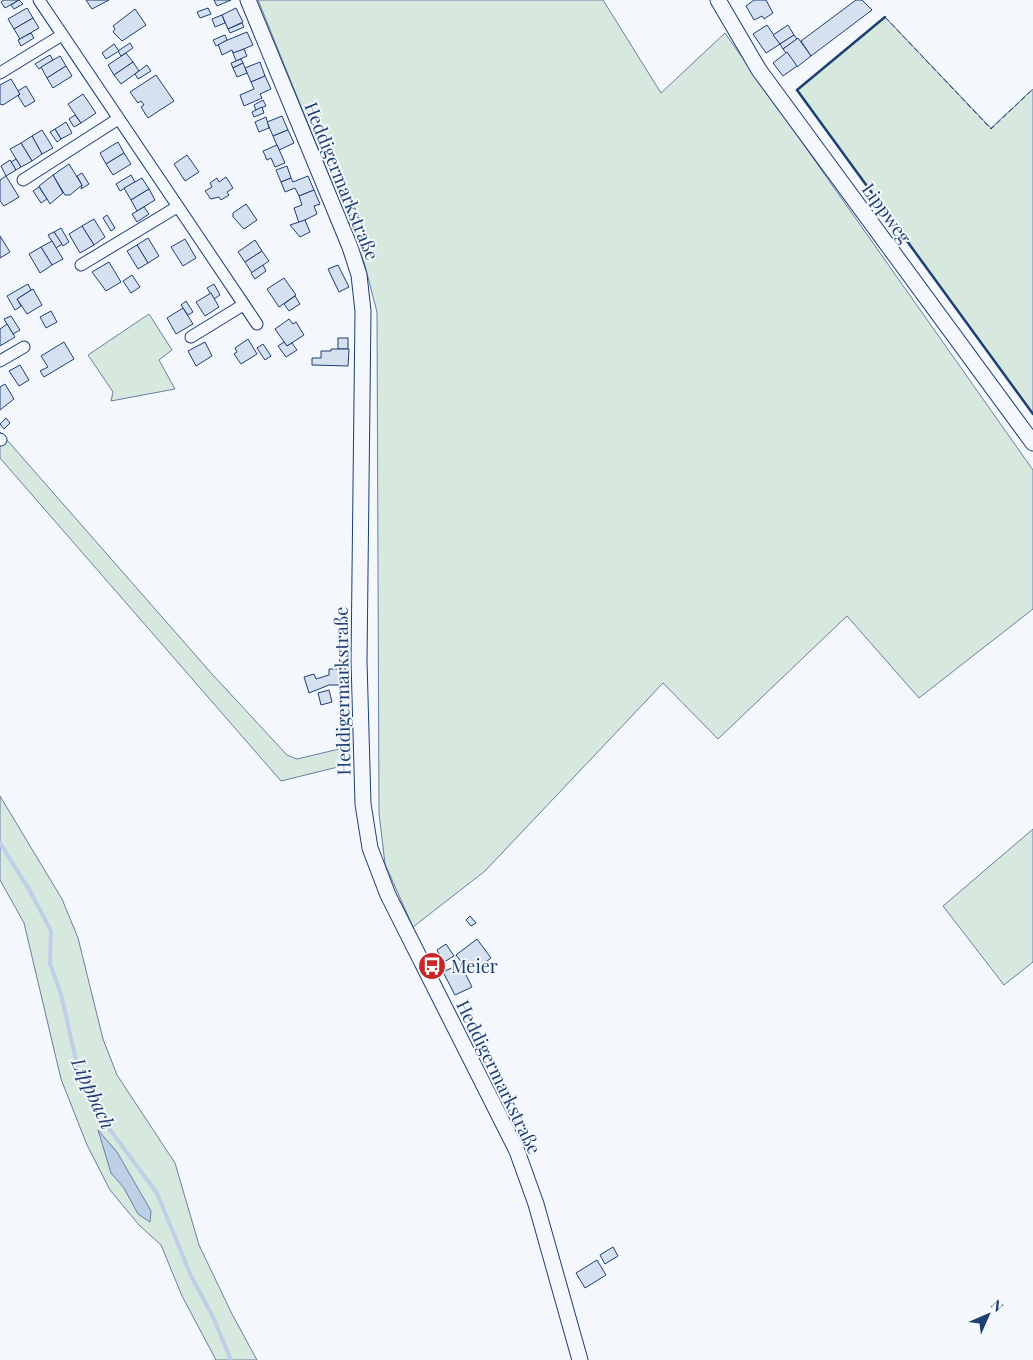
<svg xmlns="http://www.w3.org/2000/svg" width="1033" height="1360" font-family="'Playfair Display',serif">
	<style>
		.green { fill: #d7e8df; stroke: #687fa3 }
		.water { fill: #bed0e5; stroke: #687fa3 }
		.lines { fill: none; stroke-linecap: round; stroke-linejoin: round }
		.stream { stroke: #bed0e5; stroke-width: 4 }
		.building { fill: #d5e0f0; stroke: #1d3f73 }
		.minor-casing { stroke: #1d3f73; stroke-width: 13 }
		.tertiary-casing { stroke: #1d3f73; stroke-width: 17 }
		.minor { stroke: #f4f7fb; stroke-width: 11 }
		.tertiary { stroke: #f4f7fb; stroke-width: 15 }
		.fence { stroke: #1d3f73; stroke-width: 1; stroke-dasharray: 6 2.5; stroke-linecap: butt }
		.wall { stroke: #1d3f73; stroke-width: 2.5 }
		.labels { text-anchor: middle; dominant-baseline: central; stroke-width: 4; stroke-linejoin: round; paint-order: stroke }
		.street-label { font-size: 18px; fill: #1d3f73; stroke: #f4f7fb }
		.poi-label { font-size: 18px; fill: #1d3f73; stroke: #f4f7fb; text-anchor: start }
		.water-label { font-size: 19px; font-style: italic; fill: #1d3f73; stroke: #f4f7fb }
	</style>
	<rect width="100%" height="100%" fill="#f4f7fb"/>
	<!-- green -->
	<g class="green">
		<polygon points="258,0 603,0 661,93 725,33 1033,470 1033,609 919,698 847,616 718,739 663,683 485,871 413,927 385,864 379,813 377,312 364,262"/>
		<polygon points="885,17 991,128 1033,89 1033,414 797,90"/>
		<polygon points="149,314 172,350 159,360 175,389 111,401 113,392 88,355"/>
		<polygon points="0,432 212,674 287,755 297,759 352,746 346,765 281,781 0,458"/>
		<polygon points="0,796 62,899 78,938 103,1039 117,1075 175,1163 199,1245 232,1314 257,1360 216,1360 182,1296 161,1245 139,1225 110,1190 87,1145 61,1079 24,923 0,880"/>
		<polygon points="1033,829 1033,962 1004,985 943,906"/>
	</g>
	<!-- water -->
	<polygon class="water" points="98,1130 117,1152 151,1211 150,1222 138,1214 124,1188 111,1173"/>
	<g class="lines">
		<!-- stream -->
		<polyline class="stream" points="0,843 30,891 51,931 50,964 61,994 78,1069 102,1119 157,1193 191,1276 212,1315 231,1360"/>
	</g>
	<!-- building -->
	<g class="building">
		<polygon points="4,0 19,0 5,8 1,2"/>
		<polygon points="19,0 23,4 14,9 11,5"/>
		<polygon points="86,0 109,0 92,9"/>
		<polygon points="214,0 231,0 217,6"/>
		<polygon points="754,0 766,0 773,13 764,19 762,16 754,20 746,6"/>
		<polygon points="856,0 862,0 872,10 811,56 801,41"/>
		<polygon points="27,8 33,18 14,29 8,19"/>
		<polygon points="208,8 211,14 200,18 197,12"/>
		<polygon points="236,8 243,22 228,29 222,15"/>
		<polygon points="135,9 146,25 122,41 113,32 115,29 113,26"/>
		<polygon points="222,15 225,23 215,27 212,19"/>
		<polygon points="33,18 39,28 20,39 14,29"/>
		<polygon points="242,23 244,27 230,33 228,29"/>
		<polygon points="767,25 780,44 766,53 753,34"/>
		<polygon points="788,25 794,35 780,44 773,35"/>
		<polygon points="247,32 253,45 237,52 233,53 232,50 222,55 218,44"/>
		<polygon points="31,33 34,38 21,46 18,40"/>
		<polygon points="225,35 227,40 216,46 213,40"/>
		<polygon points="794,35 797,39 783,49 780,44"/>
		<polygon points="798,38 811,56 797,67 783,49"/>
		<polygon points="130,43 133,48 121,56 118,51"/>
		<polygon points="114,44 119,51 106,59 102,53"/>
		<polygon points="244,49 247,56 236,61 233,53"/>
		<polygon points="787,52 797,66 783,76 773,63"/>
		<polygon points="126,53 133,62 114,75 108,65"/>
		<polygon points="50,55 53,60 39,69 35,64"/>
		<polygon points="60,56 66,66 47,78 41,67"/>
		<polygon points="241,59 243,63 233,68 231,63"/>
		<polygon points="133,62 139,71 121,84 114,75"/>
		<polygon points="260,62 265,76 251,82 245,68"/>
		<polygon points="243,63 247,73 237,77 233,68"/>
		<polygon points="147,65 151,71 138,79 135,74"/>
		<polygon points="66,66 72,76 53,88 47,78"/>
		<polygon points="156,75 174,101 148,118 141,107 144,105 141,101 138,103 130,92"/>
		<polygon points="265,76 271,89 260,94 262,98 244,106 240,95 254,89 251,82"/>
		<polygon points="11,79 20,94 3,105 0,104 0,85"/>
		<polygon points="26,86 35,101 25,107 18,96 20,94 18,91"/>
		<polygon points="83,94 96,113 81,123 68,104"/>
		<polygon points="263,100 266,106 256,110 254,105"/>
		<polygon points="262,107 264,113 254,117 252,112"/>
		<polygon points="75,115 81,123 74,127 69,119"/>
		<polygon points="282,116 288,130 273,136 267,122"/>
		<polygon points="266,117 269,128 259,132 255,122"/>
		<polygon points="66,122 72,133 61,139 55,129"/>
		<polygon points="55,129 61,139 57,142 50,132"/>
		<polygon points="42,130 53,148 42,154 32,136"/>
		<polygon points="288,130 294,143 279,150 273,136"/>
		<polygon points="32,136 42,154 32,161 21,143"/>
		<polygon points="118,142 124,153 106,164 100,153"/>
		<polygon points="21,143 32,161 21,167 10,149"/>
		<polygon points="277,145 285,163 275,167 271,158 267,160 263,151"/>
		<polygon points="124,153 131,164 113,175 106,164"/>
		<polygon points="187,155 199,172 185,181 174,164"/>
		<polygon points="16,159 21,167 16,170 11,162"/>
		<polygon points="10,160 16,170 6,176 1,166"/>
		<polygon points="69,164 82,185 70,195 65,195 53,175"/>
		<polygon points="287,166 291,178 281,182 276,170"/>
		<polygon points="82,173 89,184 81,189 82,185 77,176"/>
		<polygon points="53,175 63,193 50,204 39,186"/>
		<polygon points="131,175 135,182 120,191 116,184"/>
		<polygon points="6,176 19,197 4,206 0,201 0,180"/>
		<polygon points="308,176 314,190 299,196 295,188 285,192 281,182 291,178 293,182"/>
		<polygon points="226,177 233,188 227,192 229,195 221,200 219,197 211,199 205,191 212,187 210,183 217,178 219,182"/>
		<polygon points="142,178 149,189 131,200 124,188"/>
		<polygon points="39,187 47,199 41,203 33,191"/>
		<polygon points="149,189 155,200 137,211 131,200"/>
		<polygon points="314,190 320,204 314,206 317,214 299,223 294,208 302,205 299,196"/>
		<polygon points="246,204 257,220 244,229 233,217 233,213"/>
		<polygon points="144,207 149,214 137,222 132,214"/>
		<polygon points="107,215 115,228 111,231 103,218"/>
		<polygon points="94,219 105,237 94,245 82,226"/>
		<polygon points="305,220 310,232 300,237 290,225"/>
		<polygon points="82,226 94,245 80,253 69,234"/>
		<polygon points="61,228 69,242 63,246 54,232"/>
		<polygon points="54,232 62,244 56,248 48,235"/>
		<polygon points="0,236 10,252 0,258"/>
		<polygon points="148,238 159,256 148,263 137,245"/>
		<polygon points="185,239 196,258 183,266 171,247"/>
		<polygon points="255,240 262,251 245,262 238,252"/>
		<polygon points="52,241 63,259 52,265 41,247"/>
		<polygon points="137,245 148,263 138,269 127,251"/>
		<polygon points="41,247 52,265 40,273 29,254"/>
		<polygon points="262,251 269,261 252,273 245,262"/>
		<polygon points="109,262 121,282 106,291 92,272"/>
		<polygon points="263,265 266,271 255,279 251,273"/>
		<polygon points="338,265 349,287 339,292 328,269"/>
		<polygon points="132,275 140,287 131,293 123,281"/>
		<polygon points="284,278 296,295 279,307 267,289"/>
		<polygon points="28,284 31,290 17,299 21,306 15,310 7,296"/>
		<polygon points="214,284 220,295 214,299 207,288"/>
		<polygon points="33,289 42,305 27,314 17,299"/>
		<polygon points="211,293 219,307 205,316 196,302"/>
		<polygon points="295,296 300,304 289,311 284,304"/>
		<polygon points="186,301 193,312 188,315 181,305"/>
		<polygon points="183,308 193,324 176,334 167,318"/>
		<polygon points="51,311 57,322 46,328 40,317"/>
		<polygon points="11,316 20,330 13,334 4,319"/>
		<polygon points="289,319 293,324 296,322 304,335 287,346 275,329"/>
		<polygon points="7,324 15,337 0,346 0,329"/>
		<rect x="338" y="338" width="10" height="11"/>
		<polygon points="248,339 257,354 241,364 234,354 237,352 235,348"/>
		<polygon points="64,342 74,359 44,377 40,371 48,367 41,356"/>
		<polygon points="205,342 212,356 196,366 188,351"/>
		<polygon points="284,342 287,346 292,343 297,350 286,357 278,346"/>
		<polygon points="263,344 271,356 265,360 257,348"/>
		<polygon points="331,349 349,349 348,366 312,365 312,358 321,358 321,351 331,351"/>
		<polygon points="20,365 29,380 19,386 9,371"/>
		<polygon points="5,384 14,399 0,410 0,387"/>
		<polygon points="6,418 10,423 4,429 0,424"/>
		<polygon points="329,669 346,669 346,685 329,685 309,693 304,677 314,674 316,679 329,675"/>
		<polygon points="329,690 332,702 321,705 318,693"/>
		<polygon points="470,916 476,923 471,926 466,920"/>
		<polygon points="477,939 491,958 470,974 456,955"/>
		<polygon points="446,944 454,956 444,962 437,950"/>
		<polygon points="462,963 467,969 464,971 472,987 455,995 443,972"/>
		<polygon points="613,1247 618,1256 605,1264 600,1255"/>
		<polygon points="597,1260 606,1275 585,1288 576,1273"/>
	</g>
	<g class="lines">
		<!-- minor casing -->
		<g class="minor-casing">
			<g id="minor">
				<polyline points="39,0 257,324"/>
				<polyline points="0,73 62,35"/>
				<polyline points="23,180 118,119"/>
				<polyline points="81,265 177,207"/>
				<polyline points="191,337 243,305"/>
				<polyline points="0,361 24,347"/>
				<polyline points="0,439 1,440"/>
			</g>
		</g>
		<!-- tertiary casing -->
		<g class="tertiary-casing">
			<g id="tertiary">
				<polyline points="248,0 350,247 359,275 363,311 359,661 363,804 370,848 388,895 517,1151 536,1204 580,1360"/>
				<polyline points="718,0 759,70 1033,443"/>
			</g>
		</g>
		<!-- minor -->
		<use href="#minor" class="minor"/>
		<!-- tertiary -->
		<use href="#tertiary" class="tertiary"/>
		<!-- fence -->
		<polyline class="fence" points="885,17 991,129 1033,89"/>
		<!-- wall -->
		<polyline class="wall" points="885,17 797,90 1033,414"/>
	</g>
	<!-- icons -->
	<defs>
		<g id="bus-disc" transform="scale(1.4375)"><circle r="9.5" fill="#c62828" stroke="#f4f7fb"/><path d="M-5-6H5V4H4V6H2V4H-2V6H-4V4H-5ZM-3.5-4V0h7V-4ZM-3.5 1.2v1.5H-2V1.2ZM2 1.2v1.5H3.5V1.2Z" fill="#fff"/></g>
	</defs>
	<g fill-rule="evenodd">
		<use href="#bus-disc" x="432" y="966"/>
	</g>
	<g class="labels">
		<!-- street labels -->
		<g class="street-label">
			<text transform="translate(342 181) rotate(68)">Heddigermarkstraße</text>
			<text transform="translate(887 213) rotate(54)">Lippweg</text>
			<text transform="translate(342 691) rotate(-91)">Heddigermarkstraße</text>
			<text transform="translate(499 1077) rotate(64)">Heddigermarkstraße</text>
		</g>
		<!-- poi labels -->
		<g class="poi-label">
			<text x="451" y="966">Meier</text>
		</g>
		<!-- water labels -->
		<g class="water-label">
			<text transform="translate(94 1093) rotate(65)">Lippbach</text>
		</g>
	</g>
	<!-- north arrow -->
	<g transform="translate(988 1315) rotate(45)" stroke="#f4f7fb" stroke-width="4" paint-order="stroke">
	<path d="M0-4L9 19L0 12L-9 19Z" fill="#1d3f73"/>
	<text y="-8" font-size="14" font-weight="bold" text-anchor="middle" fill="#1d3f73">N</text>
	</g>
</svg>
